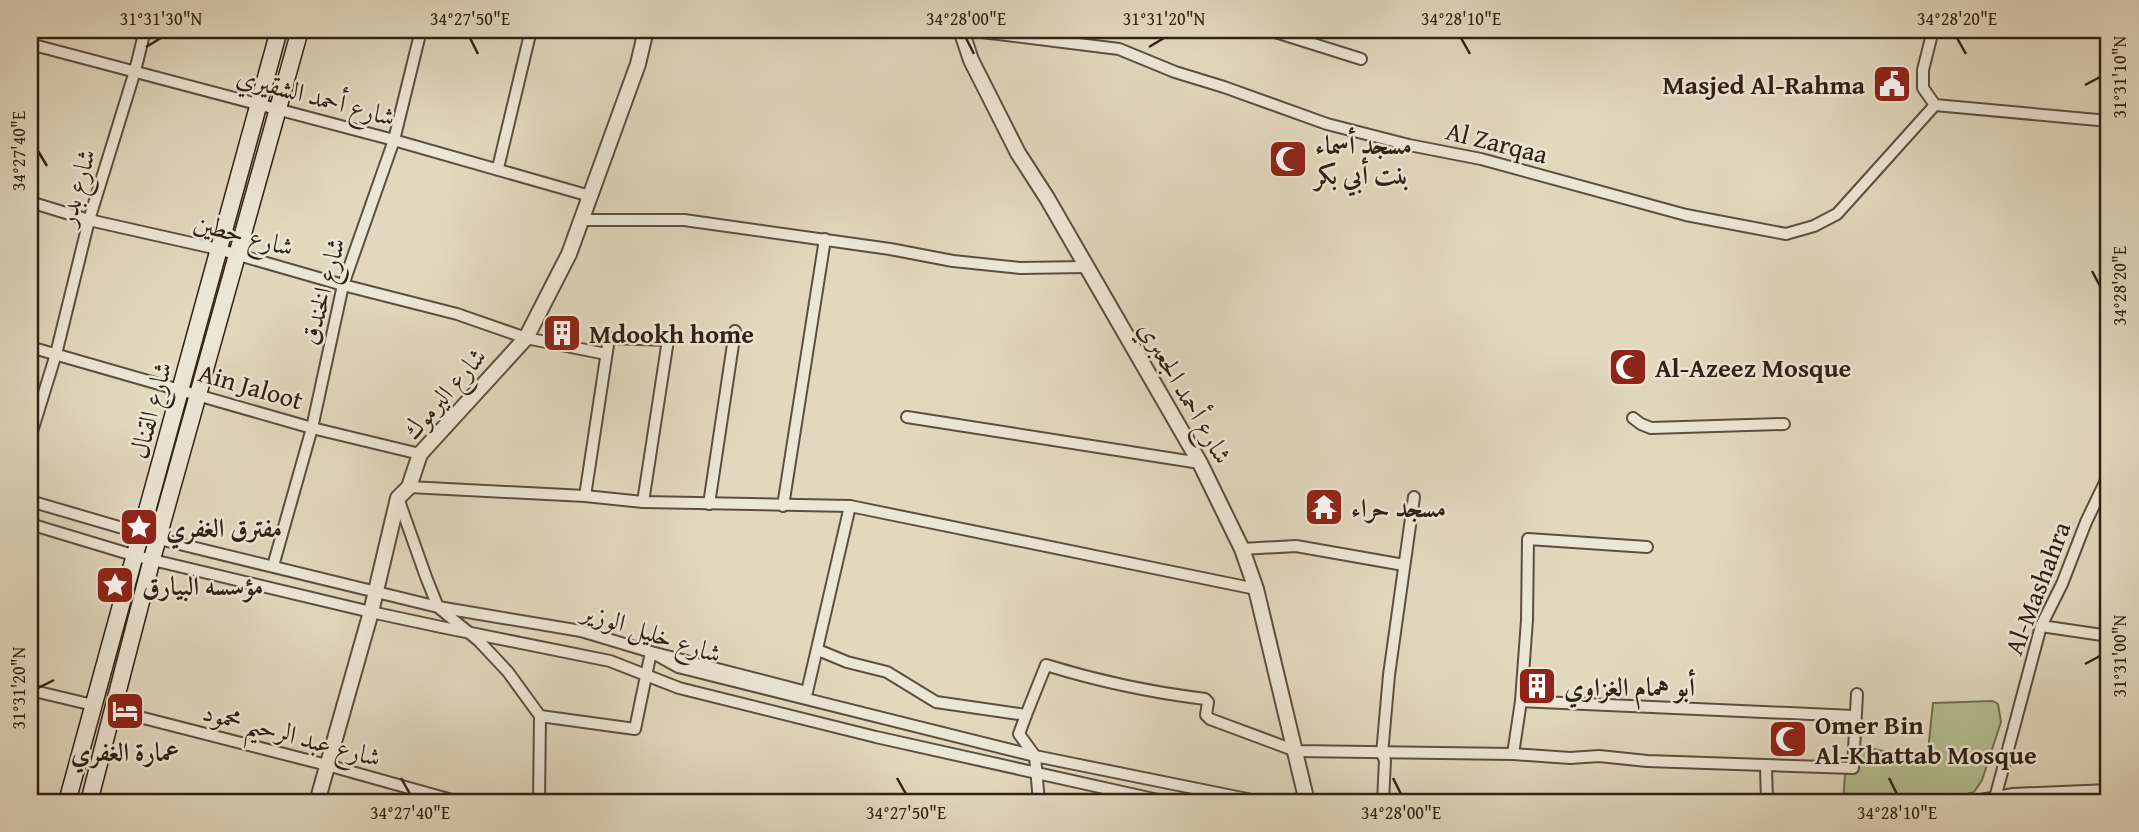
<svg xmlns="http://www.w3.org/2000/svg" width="2139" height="832" font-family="'Gentium Book Plus',Amiri,serif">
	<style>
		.green { fill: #b4be90; stroke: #727052; stroke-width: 2 }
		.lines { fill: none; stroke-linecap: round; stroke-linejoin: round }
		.minor-casing { stroke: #5c4f3f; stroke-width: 14 }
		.tertiary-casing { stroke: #5c4f3f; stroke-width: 18 }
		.secondary-casing { stroke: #302115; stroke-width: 19 }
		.minor { stroke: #ece6d5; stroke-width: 10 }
		.tertiary { stroke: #ece6d5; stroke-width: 14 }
		.secondary { stroke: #ece6d5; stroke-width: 16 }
		.ticks { fill: none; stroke: #302115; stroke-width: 2.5 }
		.labels { text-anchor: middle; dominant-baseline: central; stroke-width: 5; stroke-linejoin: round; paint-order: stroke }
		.poi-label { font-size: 26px; font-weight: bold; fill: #302115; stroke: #ece6d5; text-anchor: start }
		.street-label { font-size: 26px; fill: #302115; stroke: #ece6d5 }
		.neatline { fill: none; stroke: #302115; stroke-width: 2.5 }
		.ticks-label { font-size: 18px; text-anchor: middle; fill: #302115 }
	</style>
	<rect width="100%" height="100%" fill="#e1d8be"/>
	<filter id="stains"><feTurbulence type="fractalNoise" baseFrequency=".00286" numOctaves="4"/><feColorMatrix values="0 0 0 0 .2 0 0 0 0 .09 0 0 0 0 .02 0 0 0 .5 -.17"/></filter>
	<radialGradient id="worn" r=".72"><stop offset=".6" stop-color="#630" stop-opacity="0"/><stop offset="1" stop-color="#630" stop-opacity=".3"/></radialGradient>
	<!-- green -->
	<polygon class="green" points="1993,701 1998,704 2001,722 1982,780 1974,792 1938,802 1843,802 1845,774 1855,772 1856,745 1892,753 1928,751 1933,703"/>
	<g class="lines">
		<!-- minor casing -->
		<g class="minor-casing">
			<g id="minor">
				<polyline points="627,30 645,35"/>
				<polyline points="966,30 1119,49 1175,72 1224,87 1327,124 1409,145 1481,159 1686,215 1786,234 1814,226 1837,214 1935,105"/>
				<polyline points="1269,30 1361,59"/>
				<polyline points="1933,30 1923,70 1923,88 1935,105"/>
				<polyline points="30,44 390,139 590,196"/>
				<polyline points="1935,105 2109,121"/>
				<polyline points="498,168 531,30"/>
				<polyline points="30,202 89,220 218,249 343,285 457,314 526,338 606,354"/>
				<polyline points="581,220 684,220 890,249 953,261 1020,268 1086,267"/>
				<polyline points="30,347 312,428 420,454"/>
				<polyline points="907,417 1200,463"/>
				<polyline points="1633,418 1641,424 1651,428 1784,424"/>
				<polyline points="30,438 56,354 89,220 135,71 145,30"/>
				<polyline points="409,487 585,496 643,502 850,506 1256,589"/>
				<polyline points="585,496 609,338 668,340 643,502"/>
				<polyline points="398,498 426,577 438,607 479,641 508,672 540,716 539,802"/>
				<polyline points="30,501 167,541 438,607 581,631 651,652 678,667 1035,756 1262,802"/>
				<polyline points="709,504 735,331"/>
				<polyline points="783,506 825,239"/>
				<polyline points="30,524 136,556 371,612 441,627 610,661 679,688 876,737 1167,802"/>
				<polyline points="1242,549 1296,546 1404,565"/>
				<polyline points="273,566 312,428 343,285 394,140 421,30"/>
				<polyline points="2041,626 2109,636"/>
				<path d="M818,650L847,662L887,672L936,702L1026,715L1046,665C1101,682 1148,692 1205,699L1208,702L1206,715L1210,719L1296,751L1513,754L1570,758L1599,756L1647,761L1853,768L1857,694"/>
				<polyline points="30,690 93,705"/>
				<polyline points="1521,701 1854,716"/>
				<polyline points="112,710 327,765 459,802"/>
				<polyline points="1026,715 1019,734 1035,756 1039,802"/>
				<polyline points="540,716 635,729 651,652 807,692 850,506"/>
				<polyline points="1513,754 1521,701 1527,620 1528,539 1647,547"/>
				<polyline points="1766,766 1767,802"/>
				<polyline points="1383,802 1385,760 1382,754 1389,675 1414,497"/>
				<polyline points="1970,802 2013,794 2109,790"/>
				<polyline points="1994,802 2041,626 2062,584 2086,522 2109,474"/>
			</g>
		</g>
		<!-- tertiary casing -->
		<g class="tertiary-casing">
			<g id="tertiary">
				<polyline points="961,30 971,60 1018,153 1047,198 1200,463 1242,549 1256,589 1307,802"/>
				<polyline points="317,802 371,612 398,498 409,487 420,454 526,338 569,254 638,64 646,30"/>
			</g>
		</g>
		<!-- secondary casing -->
		<g class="secondary-casing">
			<g id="secondary">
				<polyline points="67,802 279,30"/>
				<polyline points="89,802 152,559 300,30"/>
			</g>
		</g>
		<!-- minor -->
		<use href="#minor" class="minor"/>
		<!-- tertiary -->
		<use href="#tertiary" class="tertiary"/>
		<!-- secondary -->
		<use href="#secondary" class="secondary"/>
	</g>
	<!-- ticks -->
	<path class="ticks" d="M470,38L478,54M966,38L974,54M1461,38L1470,54M1957,38L1966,54M146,47L161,38M1149,47L1164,38M2085,85L2100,77M38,151L47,166M2092,271L2100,286M2085,664L2100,656M38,688L54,680M401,778L410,794M897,778L906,794M1393,778L1401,794M1889,778L1897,794"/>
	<!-- icons -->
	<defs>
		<g id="civic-square" transform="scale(2.0125)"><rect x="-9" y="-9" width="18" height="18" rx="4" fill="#8f2418" stroke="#ece6d5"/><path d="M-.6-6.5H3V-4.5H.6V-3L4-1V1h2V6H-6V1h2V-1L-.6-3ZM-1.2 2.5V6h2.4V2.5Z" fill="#fff"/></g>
		<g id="mosque-square" transform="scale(2.0125)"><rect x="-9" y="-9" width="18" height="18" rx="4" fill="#8f2418" stroke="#ece6d5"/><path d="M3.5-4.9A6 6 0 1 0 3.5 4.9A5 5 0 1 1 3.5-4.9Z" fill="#fff"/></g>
		<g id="building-square" transform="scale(2.0125)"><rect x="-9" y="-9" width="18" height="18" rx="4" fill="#8f2418" stroke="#ece6d5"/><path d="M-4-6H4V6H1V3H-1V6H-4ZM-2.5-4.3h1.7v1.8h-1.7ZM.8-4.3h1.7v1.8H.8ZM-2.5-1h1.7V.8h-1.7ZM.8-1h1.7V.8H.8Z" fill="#fff"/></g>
		<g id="temple-square" transform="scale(2.0125)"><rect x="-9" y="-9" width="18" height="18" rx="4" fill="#8f2418" stroke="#ece6d5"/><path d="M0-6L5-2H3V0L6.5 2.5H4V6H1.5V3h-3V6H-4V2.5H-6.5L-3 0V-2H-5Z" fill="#fff"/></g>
		<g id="sight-square" transform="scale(2.0125)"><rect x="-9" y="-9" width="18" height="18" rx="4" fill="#8f2418" stroke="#ece6d5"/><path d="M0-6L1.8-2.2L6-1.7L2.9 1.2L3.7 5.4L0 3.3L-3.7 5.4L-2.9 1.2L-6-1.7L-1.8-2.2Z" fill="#fff"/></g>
		<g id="hotel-square" transform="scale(2.0125)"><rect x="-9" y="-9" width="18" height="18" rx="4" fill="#8f2418" stroke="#ece6d5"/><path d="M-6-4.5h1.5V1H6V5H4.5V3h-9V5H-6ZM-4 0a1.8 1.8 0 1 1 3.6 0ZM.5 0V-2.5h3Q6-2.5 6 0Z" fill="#fff"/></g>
	</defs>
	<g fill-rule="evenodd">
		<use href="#civic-square" x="1892" y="84"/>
		<use href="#mosque-square" x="1288" y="159"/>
		<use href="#building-square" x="562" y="333"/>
		<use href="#mosque-square" x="1628" y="367"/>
		<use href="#temple-square" x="1324" y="507"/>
		<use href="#sight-square" x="139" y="527"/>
		<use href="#sight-square" x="115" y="585"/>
		<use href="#building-square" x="1537" y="686"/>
		<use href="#hotel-square" x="125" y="711"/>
		<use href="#mosque-square" x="1788" y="739"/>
	</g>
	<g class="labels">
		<!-- poi labels -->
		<g class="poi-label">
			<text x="1865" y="84" text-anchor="end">Masjed Al-Rahma</text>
			<text x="1315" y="144">مسجد أسماء<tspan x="1315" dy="30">بنت أبي بكر</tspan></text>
			<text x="589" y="333">Mdookh home</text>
			<text x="1655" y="367">Al-Azeez Mosque</text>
			<text x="1351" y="507">مسجد حراء</text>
			<text x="166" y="527">مفترق الغفري</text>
			<text x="142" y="585">مؤسسه البيارق</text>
			<text x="1564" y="686">أبو همام الغزاوي</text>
			<text x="1815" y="724">Omer Bin<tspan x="1815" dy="30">Al-Khattab Mosque</tspan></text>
			<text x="125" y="751" text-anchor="middle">عمارة الغفري</text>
		</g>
		<!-- street labels -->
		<g class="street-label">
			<text transform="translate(316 96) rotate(15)">شارع أحمد الشقيري</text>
			<text transform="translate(1497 142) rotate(14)">Al Zarqaa</text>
			<text transform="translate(76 187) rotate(-74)">شارع بدر</text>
			<text transform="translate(244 234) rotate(15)">شارع حطين</text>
			<text transform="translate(322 291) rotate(-75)">شارع الخندق</text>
			<text transform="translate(251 386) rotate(16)">Ain Jaloot</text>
			<text transform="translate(1186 392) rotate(60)">شارع أحمد الجعبري</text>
			<text transform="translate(444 393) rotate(-49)">شارع اليرموك</text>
			<text transform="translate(150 410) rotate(-75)">شارع القنال</text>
			<text transform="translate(2037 588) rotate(-69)">Al-Mashahra</text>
			<text transform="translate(652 632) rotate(18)">شارع خليل الوزير</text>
			<text transform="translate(292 734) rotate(15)">شارع عبد الرحيم محمود</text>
		</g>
	</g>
	<!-- margin -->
	<rect width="2139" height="832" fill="none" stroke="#e1d8be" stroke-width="77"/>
	<rect x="38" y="38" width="2062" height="756" class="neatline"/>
	<g class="ticks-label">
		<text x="161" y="25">31°31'30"N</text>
		<text x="470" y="25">34°27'50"E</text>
		<text x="966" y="25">34°28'00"E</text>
		<text x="1164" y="25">31°31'20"N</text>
		<text x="1461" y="25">34°28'10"E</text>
		<text x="1957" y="25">34°28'20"E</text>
		<text transform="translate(2120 77) rotate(-90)" y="6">31°31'10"N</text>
		<text transform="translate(19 151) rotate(-90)" y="6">34°27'40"E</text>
		<text transform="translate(2120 286) rotate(-90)" y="6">34°28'20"E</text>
		<text transform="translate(2120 656) rotate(-90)" y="6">31°31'00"N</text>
		<text transform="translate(19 688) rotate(-90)" y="6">31°31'20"N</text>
		<text x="410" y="819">34°27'40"E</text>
		<text x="906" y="819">34°27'50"E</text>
		<text x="1401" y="819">34°28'00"E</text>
		<text x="1897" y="819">34°28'10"E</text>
	</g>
	<rect width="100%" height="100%" filter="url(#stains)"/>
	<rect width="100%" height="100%" fill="url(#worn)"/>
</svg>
